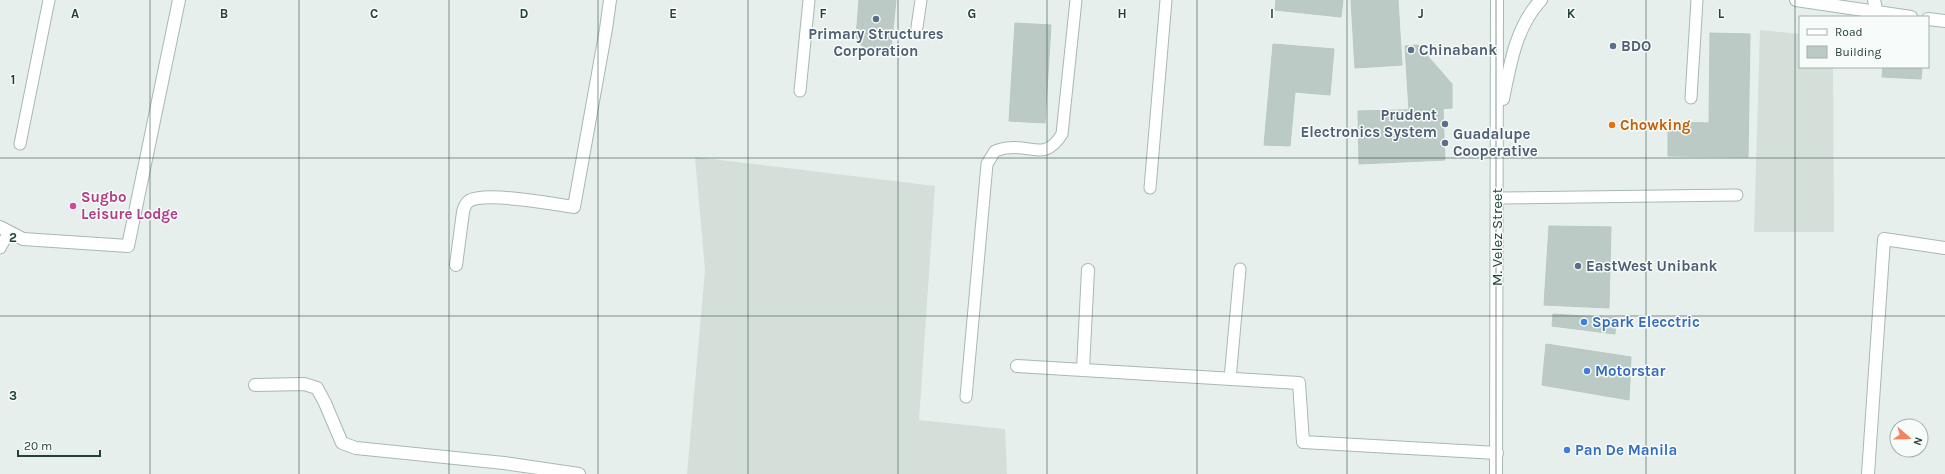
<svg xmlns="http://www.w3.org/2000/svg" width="1945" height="474" font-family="Karla,sans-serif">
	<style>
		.built { fill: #d4dfda }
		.building { fill: #bbcac4; stroke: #b8c9c2 }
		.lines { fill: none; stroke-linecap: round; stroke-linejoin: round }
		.service-casing { stroke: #a8b8b2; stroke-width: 13 }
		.minor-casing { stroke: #a8b8b2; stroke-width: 14 }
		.secondary-casing { stroke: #a4bbb3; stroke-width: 14 }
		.service { stroke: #fff; stroke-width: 11 }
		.minor { stroke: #fff; stroke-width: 12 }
		.secondary { stroke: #fff; stroke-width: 12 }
		.grid { fill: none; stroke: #24423a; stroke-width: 1; stroke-opacity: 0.55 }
		.service-dot { fill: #5c6f8a; stroke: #f7fbf9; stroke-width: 1.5 }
		.food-dot { fill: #e8710a; stroke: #f7fbf9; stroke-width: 1.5 }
		.hotel-dot { fill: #d1479c; stroke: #f7fbf9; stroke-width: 1.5 }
		.shop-dot { fill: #3f7fe0; stroke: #f7fbf9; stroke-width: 1.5 }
		.labels { text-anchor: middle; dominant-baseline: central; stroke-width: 3; stroke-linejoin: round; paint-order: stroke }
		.service-label { font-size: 15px; font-weight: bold; fill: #4e5e75; stroke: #f7fbf9; text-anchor: start }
		.food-label { font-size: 15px; font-weight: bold; fill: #c56008; stroke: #f7fbf9; text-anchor: start }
		.hotel-label { font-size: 15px; font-weight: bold; fill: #b23c85; stroke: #f7fbf9; text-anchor: start }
		.street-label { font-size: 15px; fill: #24423a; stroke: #f7fbf9 }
		.shop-label { font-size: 15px; font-weight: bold; fill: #366cbe; stroke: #f7fbf9; text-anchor: start }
		.grid-label { font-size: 13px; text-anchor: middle; font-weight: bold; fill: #24423a; stroke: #f7fbf9; stroke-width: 3; stroke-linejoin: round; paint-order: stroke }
	</style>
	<rect width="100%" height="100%" fill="#e6efeb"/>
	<!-- built -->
	<g class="built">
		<polygon points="1760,30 1800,34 1800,67 1833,67 1834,232 1754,232"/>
		<polygon points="695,157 935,186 919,420 1005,429 1007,474 687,474 705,270"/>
	</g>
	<!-- building -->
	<g class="building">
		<polygon points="859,0 896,0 891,49 866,52 856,37"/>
		<polygon points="1276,0 1343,0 1341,17 1275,10"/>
		<polygon points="1351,0 1398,0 1402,65 1355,68"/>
		<polygon points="1015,23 1051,25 1045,123 1009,121"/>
		<polygon points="1710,33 1750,34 1748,157 1668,156 1668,122 1709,123"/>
		<polygon points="1273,44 1334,49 1330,95 1295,92 1290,146 1264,145"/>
		<polygon points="1418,45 1452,84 1452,108 1409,111 1405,46"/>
		<polygon points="1883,67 1922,67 1921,79 1882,77"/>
		<polygon points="1443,109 1445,160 1359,164 1358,111"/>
		<polygon points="1549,226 1611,227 1609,308 1544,305"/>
		<polygon points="1553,314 1616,318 1615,334 1552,326"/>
		<polygon points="1546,344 1631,357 1629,400 1542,385"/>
	</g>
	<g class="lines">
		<!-- service casing -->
		<g class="service-casing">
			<g id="service">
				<polyline points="917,27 921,0"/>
				<polyline points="800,91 809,0"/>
				<polyline points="1691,98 1697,0"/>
				<polyline points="20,144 49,0"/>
				<polyline points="1150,188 1166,0"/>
				<polyline points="1497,198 1737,195"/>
				<polyline points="0,248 9,232"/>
				<polyline points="1230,379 1240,269"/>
				<path d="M966,397L987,164L995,151C999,150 1003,148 1007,148C1031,144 1045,162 1062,134L1076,0"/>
			</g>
		</g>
		<!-- minor casing -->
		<g class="minor-casing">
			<g id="minor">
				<polyline points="1874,0 1877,13"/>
				<polyline points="0,227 23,239 128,246 179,0"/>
				<path d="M456,265L463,212C464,207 465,204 469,201C485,191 553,204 574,207L606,29L610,0"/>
				<polyline points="1017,366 1299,383 1303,442 1497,453"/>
				<polyline points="1083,369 1088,270"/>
				<polyline points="255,385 304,384 317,388 325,403 342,443 356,448 504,463 579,474"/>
				<polyline points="1868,474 1884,239 1945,248"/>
			</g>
		</g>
		<!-- secondary casing -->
		<g class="secondary-casing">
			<g id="secondary">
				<polyline points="1796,0 1911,17"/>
				<polyline points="1928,19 1945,21"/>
				<path d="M1503,99C1510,65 1516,26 1541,0"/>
				<polyline points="1496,474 1497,0"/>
			</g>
		</g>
		<!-- service -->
		<use href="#service" class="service"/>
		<!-- minor -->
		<use href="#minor" class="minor"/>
		<!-- secondary -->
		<use href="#secondary" class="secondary"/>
	</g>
	<!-- grid -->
	<path class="grid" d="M150,0V474M299,0V474M449,0V474M598,0V474M748,0V474M898,0V474M1047,0V474M1197,0V474M1347,0V474M1496,0V474M1646,0V474M1795,0V474M0,158H1945M0,316H1945"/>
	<!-- markers -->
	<g class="service-dot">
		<circle cx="876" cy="19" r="4"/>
		<circle cx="1613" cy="46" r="4"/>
		<circle cx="1411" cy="50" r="4"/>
		<circle cx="1445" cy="124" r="4"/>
		<circle cx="1445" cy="143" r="4"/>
		<circle cx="1578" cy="266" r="4"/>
	</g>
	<circle class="food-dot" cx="1612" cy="125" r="4"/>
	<circle class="hotel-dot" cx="73" cy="206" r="4"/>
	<g class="shop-dot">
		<circle cx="1584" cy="322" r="4"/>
		<circle cx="1587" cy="371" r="4"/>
		<circle cx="1567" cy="450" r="4"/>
	</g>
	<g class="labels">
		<!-- service labels -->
		<g class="service-label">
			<text x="876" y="34" text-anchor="middle">Primary Structures<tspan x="876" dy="17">Corporation</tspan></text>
			<text x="1621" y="46">BDO</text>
			<text x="1419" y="50">Chinabank</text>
			<text x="1437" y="115" text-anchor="end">Prudent<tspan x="1437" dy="17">Electronics System</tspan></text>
			<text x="1453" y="134">Guadalupe<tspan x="1453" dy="17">Cooperative</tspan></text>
			<text x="1586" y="266">EastWest Unibank</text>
		</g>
		<!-- food labels -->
		<g class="food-label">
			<text x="1620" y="125">Chowking</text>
		</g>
		<!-- hotel labels -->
		<g class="hotel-label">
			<text x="81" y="197">Sugbo<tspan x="81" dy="17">Leisure Lodge</tspan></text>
		</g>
		<!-- street labels -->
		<g class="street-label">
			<text transform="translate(1497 237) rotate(-90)">M. Velez Street</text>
		</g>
		<!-- shop labels -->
		<g class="shop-label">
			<text x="1592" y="322">Spark Elecctric</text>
			<text x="1595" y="371">Motorstar</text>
			<text x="1575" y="450">Pan De Manila</text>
		</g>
	</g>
	<g class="grid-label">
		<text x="75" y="18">A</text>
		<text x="224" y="18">B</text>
		<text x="374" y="18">C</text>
		<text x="524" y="18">D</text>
		<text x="673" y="18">E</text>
		<text x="823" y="18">F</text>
		<text x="972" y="18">G</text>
		<text x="1122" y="18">H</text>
		<text x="1272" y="18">I</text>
		<text x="1421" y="18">J</text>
		<text x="1571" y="18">K</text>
		<text x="1721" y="18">L</text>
		<text x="13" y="84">1</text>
		<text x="13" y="242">2</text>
		<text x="13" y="400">3</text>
	</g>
	<!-- legend -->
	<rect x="1799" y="16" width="130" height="52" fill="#f7fbf9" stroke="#a3b1ad"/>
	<rect x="1807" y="29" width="20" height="6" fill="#ffffff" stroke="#a3b1ad"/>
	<text x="1835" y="36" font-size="12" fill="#24423a">Road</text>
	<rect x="1807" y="46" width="20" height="12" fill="#bbcac4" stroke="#a3b1ad"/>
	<text x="1835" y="56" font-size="12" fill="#24423a">Building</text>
	<!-- north arrow -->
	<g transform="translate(1909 438) rotate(110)"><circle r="19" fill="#f7fbf9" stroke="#a3b1ad"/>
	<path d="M0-3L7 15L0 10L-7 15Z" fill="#f4845f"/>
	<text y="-6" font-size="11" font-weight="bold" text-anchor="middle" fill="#24423a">N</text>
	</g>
	<!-- scale -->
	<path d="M18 450v6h82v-6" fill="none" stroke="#24423a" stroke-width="2"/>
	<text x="24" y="450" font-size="12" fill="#24423a" stroke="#f7fbf9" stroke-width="3" paint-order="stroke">20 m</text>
</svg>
